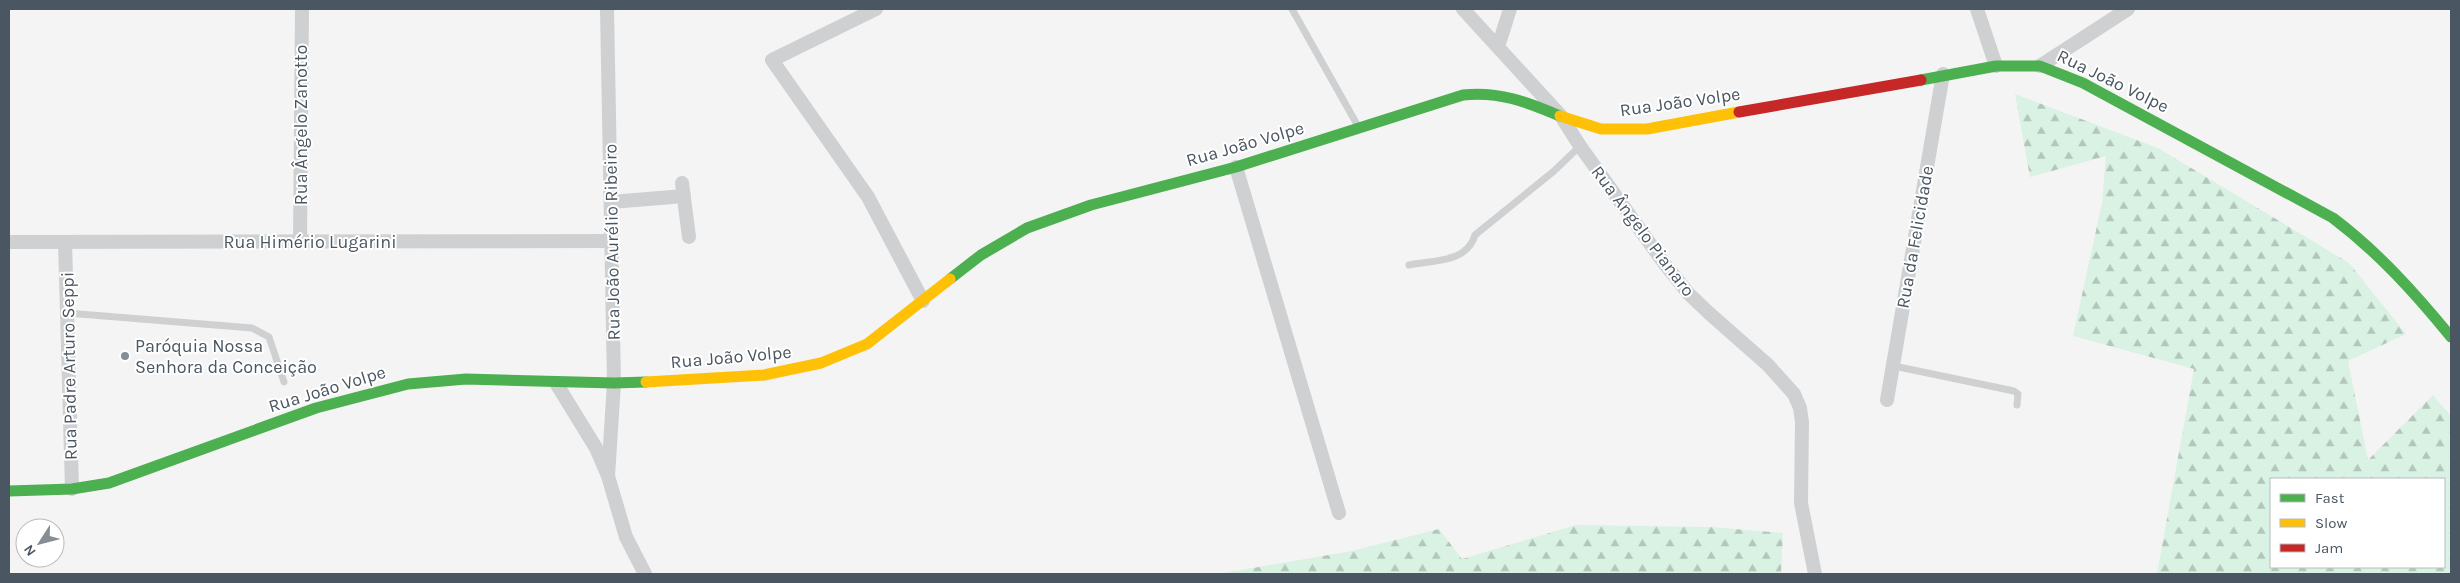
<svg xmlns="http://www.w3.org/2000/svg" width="2460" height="583" font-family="Karla,sans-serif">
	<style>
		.forest { fill: url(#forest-firs); fill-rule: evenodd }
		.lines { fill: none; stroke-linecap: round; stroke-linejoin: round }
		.lane { stroke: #ced0d2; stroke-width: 7 }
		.street { stroke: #ced0d2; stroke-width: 14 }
		.fast { stroke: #4caf50; stroke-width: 11 }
		.slow { stroke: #ffc107; stroke-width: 11 }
		.jam { stroke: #c62828; stroke-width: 11 }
		.poi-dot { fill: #868d94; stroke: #fff; stroke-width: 2 }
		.labels { text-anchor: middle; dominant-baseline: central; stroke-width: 4; stroke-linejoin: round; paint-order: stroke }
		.street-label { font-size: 18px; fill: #4a5661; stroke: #fff }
		.poi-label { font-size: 18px; fill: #4a5661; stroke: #fff; text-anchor: start }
	</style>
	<defs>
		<pattern id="forest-firs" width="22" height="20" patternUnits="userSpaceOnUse" patternTransform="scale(1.25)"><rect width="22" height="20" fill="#d9f2e3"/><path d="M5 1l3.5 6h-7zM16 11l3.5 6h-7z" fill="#b2c7bb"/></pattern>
	</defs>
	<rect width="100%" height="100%" fill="#f4f4f4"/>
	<!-- forest -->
	<g class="forest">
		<path d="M2015,94L2158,148L2349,263L2406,334L2348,361L2368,460L2433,395L2451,416V574H2157L2194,369L2073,336L2102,203L2106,156L2030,177ZM2271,479H2444V567H2271Z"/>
		<polygon points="1576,525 1711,527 1783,533 1781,574 1218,574 1352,551 1439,529 1462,559"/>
	</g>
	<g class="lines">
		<!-- lane -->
		<g class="lane">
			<polyline points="1292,9 1359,128"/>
			<path d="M1409,265C1434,260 1467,263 1475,235L1554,171L1580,146"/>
			<polyline points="67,313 252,328 269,337 284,382"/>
			<polyline points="1894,366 2014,391 2018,394 2017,405"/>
		</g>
		<!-- street -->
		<g class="street">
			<polyline points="607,9 614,383 608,476"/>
			<polyline points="876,9 772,60 868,197 923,301"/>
			<polyline points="1463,9 1561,116 1580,146 1664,263 1688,293 1710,314 1768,365 1794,394 1800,408 1802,422 1801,503 1815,574"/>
			<polyline points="1977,9 1996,66"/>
			<polyline points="1498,47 1510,9"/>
			<polyline points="2040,66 2128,9"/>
			<polyline points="1236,167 1339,513"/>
			<polyline points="682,183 689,237"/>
			<polyline points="611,202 684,196"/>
			<polyline points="9,242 611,241"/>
			<polyline points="65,242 72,489"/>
			<polyline points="300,242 302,9"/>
			<polyline points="556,383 596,448 608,476 626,537 645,574"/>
			<polyline points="1887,400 1943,74"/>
		</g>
		<!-- fast -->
		<g class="fast">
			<path d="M1921,80L1996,66H2040L2083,83L2333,218C2378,252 2415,293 2451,337"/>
			<path d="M950,279L981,255L1027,228L1091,205L1236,167L1463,95C1499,91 1527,102 1560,116"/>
			<polyline points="9,491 72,489 109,483 316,408 408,384 466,379 614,383 646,382"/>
		</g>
		<!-- slow -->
		<g class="slow">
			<polyline points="1560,116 1601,129 1647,129 1739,112"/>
			<polyline points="646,382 764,375 821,363 867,344 950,279"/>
		</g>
		<!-- jam -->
		<polyline class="jam" points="1739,112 1921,80"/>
	</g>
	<!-- markers -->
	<circle class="poi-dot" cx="125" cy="356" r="5"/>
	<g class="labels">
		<!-- street labels -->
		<g class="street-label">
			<text transform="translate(2113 81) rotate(26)">Rua João Volpe</text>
			<text transform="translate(1680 102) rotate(-8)">Rua João Volpe</text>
			<text transform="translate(301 125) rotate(-90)">Rua Ângelo Zanotto</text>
			<text transform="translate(1245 144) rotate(-16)">Rua João Volpe</text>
			<text transform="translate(1643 231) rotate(53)">Rua Ângelo Pianaro</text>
			<text transform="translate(1915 237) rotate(-80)">Rua da Felicidade</text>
			<text x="310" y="242">Rua Himério Lugarini</text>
			<text transform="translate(612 242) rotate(-91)">Rua João Aurélio Ribeiro</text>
			<text transform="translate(731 357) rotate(-5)">Rua João Volpe</text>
			<text transform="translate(69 366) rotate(-91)">Rua Padre Arturo Seppi</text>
			<text transform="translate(327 389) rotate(-17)">Rua João Volpe</text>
		</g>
		<!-- poi labels -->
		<g class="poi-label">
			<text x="135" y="346">Paróquia Nossa<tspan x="135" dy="21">Senhora da Conceição</tspan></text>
		</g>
	</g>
	<!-- border -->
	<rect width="2460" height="583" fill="none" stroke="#4a5661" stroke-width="20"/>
	<!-- legend -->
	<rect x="2270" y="478" width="175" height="90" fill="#ffffff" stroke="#b7bbc0"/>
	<rect x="2280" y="494" width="25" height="8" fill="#4caf50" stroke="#b7bbc0"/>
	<text x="2315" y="503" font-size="15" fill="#4a5661">Fast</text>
	<rect x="2280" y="519" width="25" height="8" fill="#ffc107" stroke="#b7bbc0"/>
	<text x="2315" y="528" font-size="15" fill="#4a5661">Slow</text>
	<rect x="2280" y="544" width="25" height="8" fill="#c62828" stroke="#b7bbc0"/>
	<text x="2315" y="553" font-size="15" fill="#4a5661">Jam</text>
	<!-- north arrow -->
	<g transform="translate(40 543) rotate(234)"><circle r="24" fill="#ffffff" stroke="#b7bbc0"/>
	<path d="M0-4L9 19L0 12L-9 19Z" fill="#868d94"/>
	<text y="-8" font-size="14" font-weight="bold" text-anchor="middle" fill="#4a5661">N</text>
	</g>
</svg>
